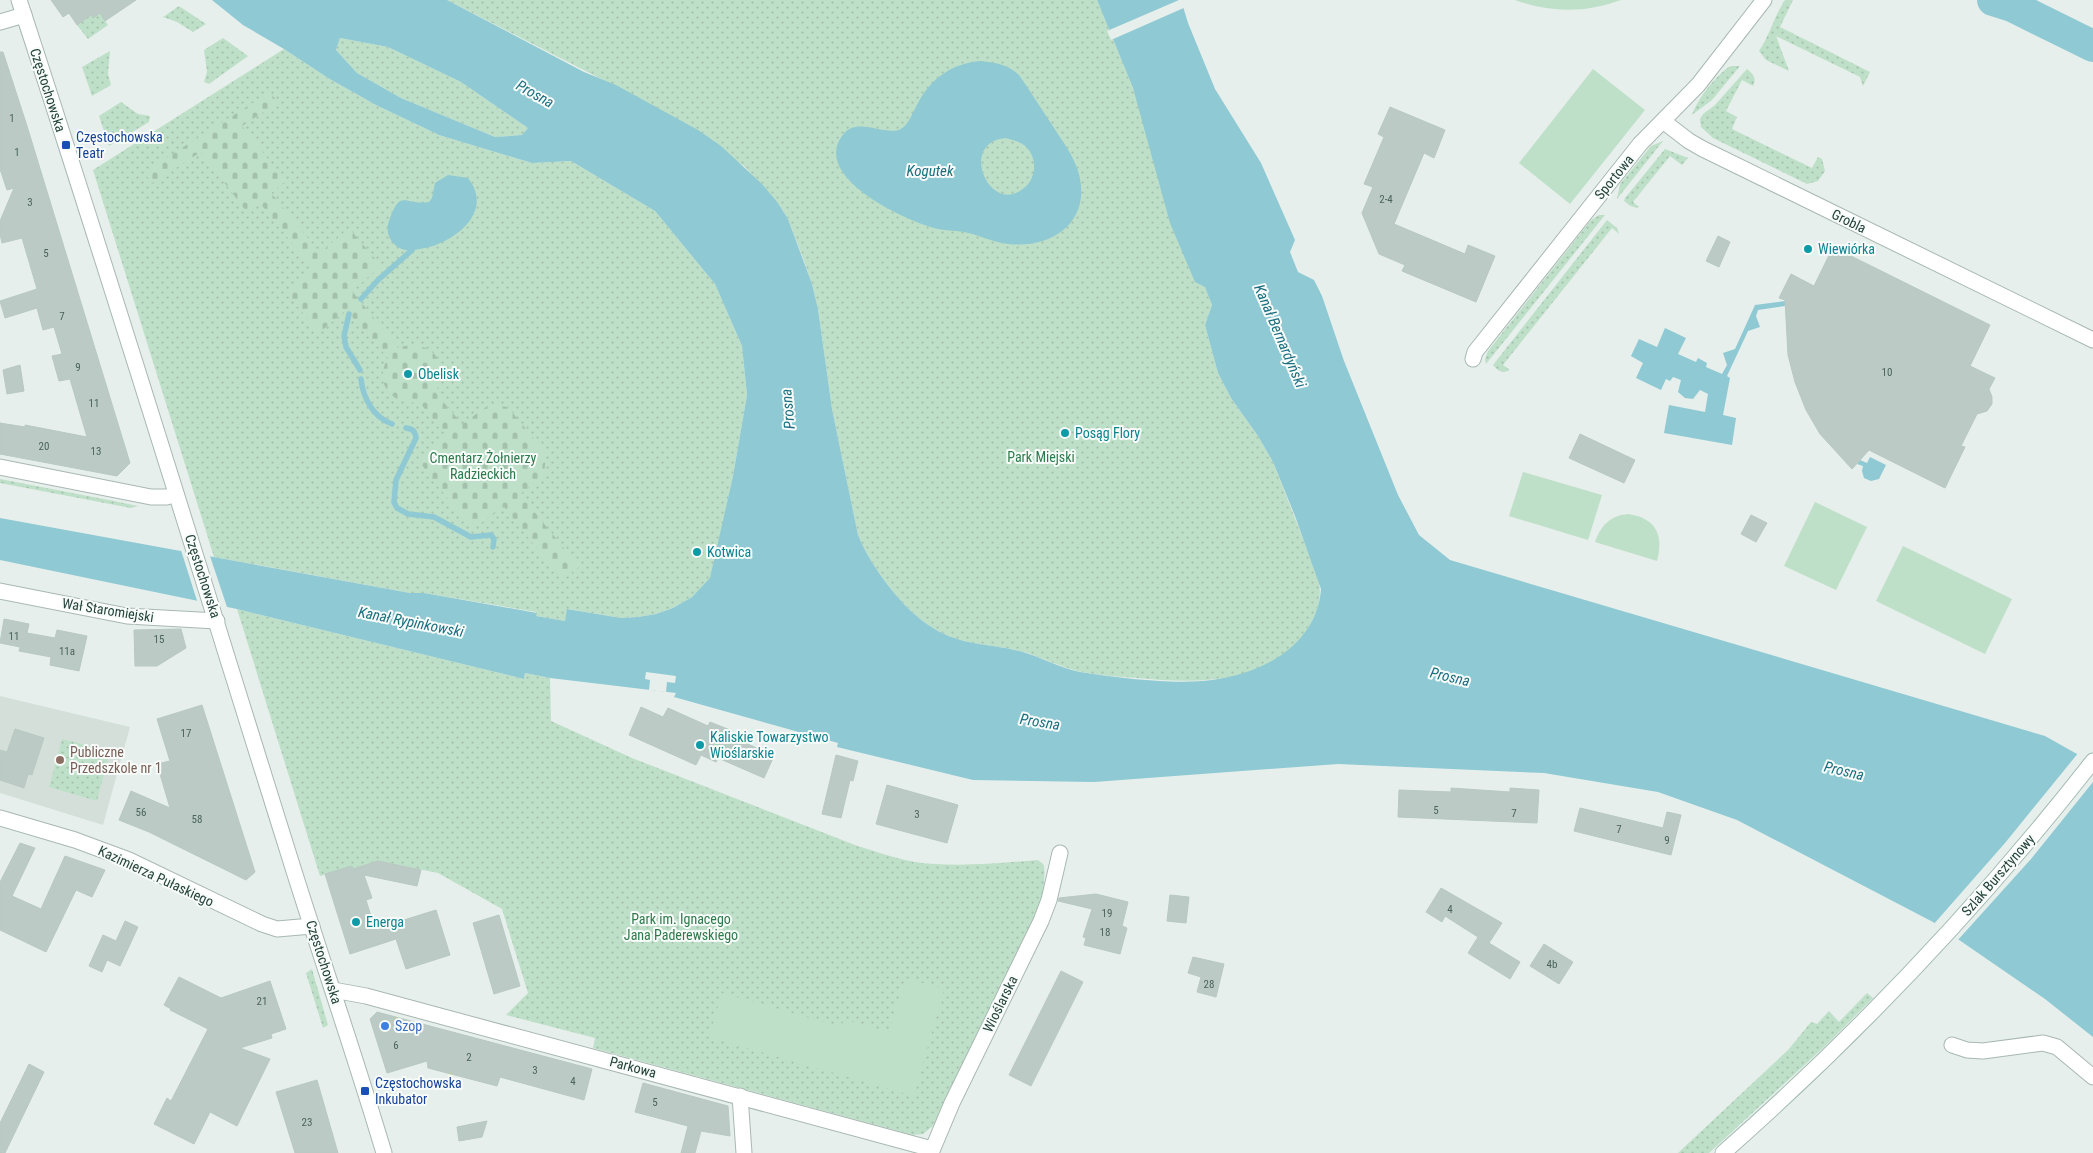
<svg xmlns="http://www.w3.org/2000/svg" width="2093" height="1153" font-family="'Roboto Condensed',sans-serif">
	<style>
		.built { fill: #d4dfda }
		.green { fill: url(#green-dots) }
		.cemetery { fill: url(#cemetery-stones) }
		.pitch { fill: #bfe0c8 }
		.water { fill: #8ec9d4; fill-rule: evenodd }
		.pier { fill: #e6efeb }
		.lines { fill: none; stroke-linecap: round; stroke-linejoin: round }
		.stream { stroke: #8ec9d4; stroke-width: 5.5 }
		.river { stroke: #8ec9d4; stroke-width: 32 }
		.building { fill: #bbcac4; stroke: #b8c9c2 }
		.minor-casing { stroke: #a8b8b2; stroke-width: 17 }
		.tertiary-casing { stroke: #a8b8b2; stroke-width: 17 }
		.secondary-casing { stroke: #a4bbb3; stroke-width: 17 }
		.minor { stroke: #fff; stroke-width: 15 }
		.tertiary { stroke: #fff; stroke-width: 15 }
		.secondary { stroke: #fff; stroke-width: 15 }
		.transit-dot { fill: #1a4fb4; stroke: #f7fbf9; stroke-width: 2 }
		.culture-dot { fill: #0f9aa8; stroke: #f7fbf9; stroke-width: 2 }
		.education-dot { fill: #8d6e63; stroke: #f7fbf9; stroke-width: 2 }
		.shop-dot { fill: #3f7fe0; stroke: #f7fbf9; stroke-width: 2 }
		.labels { text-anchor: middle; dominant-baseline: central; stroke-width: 4; stroke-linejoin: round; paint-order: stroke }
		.number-label { font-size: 11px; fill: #4a645c }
		.street-label { font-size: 14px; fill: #24423a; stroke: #f7fbf9 }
		.transit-label { font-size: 14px; fill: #164399; stroke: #f7fbf9; text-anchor: start }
		.culture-label { font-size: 14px; fill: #0d838f; stroke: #f7fbf9; text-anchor: start }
		.park-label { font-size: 14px; fill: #2d7a4b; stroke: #f7fbf9 }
		.education-label { font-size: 14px; fill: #785e54; stroke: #f7fbf9; text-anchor: start }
		.shop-label { font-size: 14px; fill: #366cbe; stroke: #f7fbf9; text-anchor: start }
		.water-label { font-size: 15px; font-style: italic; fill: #1c6f80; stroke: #f7fbf9 }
	</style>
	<defs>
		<pattern id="green-dots" width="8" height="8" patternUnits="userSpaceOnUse" patternTransform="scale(1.25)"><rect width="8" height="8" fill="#bfe0c8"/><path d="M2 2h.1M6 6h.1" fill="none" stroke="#a4c1ad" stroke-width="1.8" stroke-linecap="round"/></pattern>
		<pattern id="cemetery-stones" width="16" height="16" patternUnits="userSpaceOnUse" patternTransform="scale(1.25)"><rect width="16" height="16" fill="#bfe0c8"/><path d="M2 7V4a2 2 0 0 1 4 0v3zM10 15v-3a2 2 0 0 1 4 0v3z" fill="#a4c1ad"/></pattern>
	</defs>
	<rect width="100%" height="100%" fill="#e6efeb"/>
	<!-- built -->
	<polygon class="built" points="0,696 130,727 103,825 0,793"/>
	<!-- green -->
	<g class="green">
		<path d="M447,0H1097L1133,88L1212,305L1205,325L1218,373L1231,398L1258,436L1273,462L1318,577C1324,601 1315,621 1300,640C1261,686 1192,683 1137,678C1117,677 1097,675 1077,671C1059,666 1042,658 1024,652C991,643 964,647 933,628C903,610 871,567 858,535L832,409L818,309L812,284L803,258L788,219L778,203L744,166L648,103Z"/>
		<path d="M1785,0H1793L1780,27L1870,72L1863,86L1860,77L1776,36L1789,71L1766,60L1759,51C1770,35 1774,16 1785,0Z"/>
		<polygon points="179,6 206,24 193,32 177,22 163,17"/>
		<polygon points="100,13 108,25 88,39 77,25 91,15 93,17"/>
		<polygon points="223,38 248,56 209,84 204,82 207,72 204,50"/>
		<polygon points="340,38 388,47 461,82 528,128 522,135 495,137 401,98 357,73 336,50"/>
		<polygon points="284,49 328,78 376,105 439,135 532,163 571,161 655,211 715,284 742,346 747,395 733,476 711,578 692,597 673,608 656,614 638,617 621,618 568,609 565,621 536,616 536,612 424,593 410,593 214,557 93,170"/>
		<polygon points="110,51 108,74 111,85 92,96 82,67"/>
		<path d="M1731,66H1740L1712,100L1692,115C1696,101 1717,73 1731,66Z"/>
		<path d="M1747,69C1753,74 1757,78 1753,86L1742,80L1726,111L1737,117L1732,129L1812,168L1818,157L1822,159L1825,171L1818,181L1807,184L1713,138L1701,127L1700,119L1703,114L1715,105Z"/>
		<polygon points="121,102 138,114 150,116 149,122 109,146 99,116"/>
		<polygon points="1663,141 1617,199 1620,184 1651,146"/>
		<path d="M1665,149L1688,158L1682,165L1670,156L1633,202L1639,207C1633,209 1628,204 1624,201L1625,198Z"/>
		<polygon points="1599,215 1605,215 1486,364 1485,359 1488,351 1591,220"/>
		<path d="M1607,220L1617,228L1619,234L1612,228L1503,365L1510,370C1502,374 1498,371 1493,365Z"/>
		<polygon points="0,479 119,502 138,506 131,508 0,483"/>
		<path d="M237,609L524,679L525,673L550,678L551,721L632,758L855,845C877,852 899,860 922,863C961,867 1000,863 1038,860L1044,865C1046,887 1040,906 1032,926L933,1126L923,1134L913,1135L593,1048L595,1038L506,1015L528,993L502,909L438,873L378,861L353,869L352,866L320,876Z"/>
		<polygon points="62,739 110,751 97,801 49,787"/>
		<polygon points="312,969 328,1025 323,1028 306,973"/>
		<polygon points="1867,993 1873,998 1824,1047 1709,1153 1678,1153 1788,1050 1811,1022 1817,1024 1829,1011 1839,1022"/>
	</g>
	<!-- cemetery -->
	<path class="cemetery" d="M270,92L278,103L242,126L286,182L271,193L320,253L349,228L381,266L352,291L398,348C428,336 455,364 435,392L462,424L489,405L508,407L546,454L544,475L520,494L579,567L562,580L504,507L478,525L466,522L421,464L423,455L447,436L419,402C392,406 373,383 388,358L346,310L319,333L286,292L313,269L259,202L246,211L201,152L152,183L144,172Z"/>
	<!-- pitch -->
	<g class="pitch">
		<path d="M1515,0H1621C1585,13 1551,13 1515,0Z"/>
		<polygon points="1593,69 1645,110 1570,204 1519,163"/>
		<polygon points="1523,472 1602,495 1588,540 1509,516"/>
		<polygon points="1815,502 1867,527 1836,590 1784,566"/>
		<path d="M1628,514C1656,518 1664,535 1657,561L1595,542C1601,525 1610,516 1628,514Z"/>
		<polygon points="1903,546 2012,599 1985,654 1876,601"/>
		<polygon points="905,978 944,989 914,1096 709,1037 722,993 841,1027 844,1020 889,1032"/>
	</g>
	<!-- water -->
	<g class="water">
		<path d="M212,0H447L584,72L616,85L698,130L721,146L762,184L778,203L788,219L812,284L818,309L832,409L858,535C871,567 903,610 933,628C964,647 991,643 1023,652C1043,658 1060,668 1080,672C1117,678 1176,685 1212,680C1262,674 1317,645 1321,589L1295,516L1273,462L1258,436L1231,398L1218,373L1205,325L1212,305L1205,287L1195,282L1170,223L1133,88L1097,0H1181L1188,23L1215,89L1261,163L1295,240L1290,252L1298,272L1314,280L1322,296L1344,361L1398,495L1419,535L1450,560L2045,736L2093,763V1037L2045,999L1933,922L1737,820L1658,792L1544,773L1338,764L1094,782L973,780L837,747L838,743L674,697L676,693L550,678L525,673L524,679L237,609L0,560V518L410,593H424L537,613L536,616L565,621L567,609L621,618L638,617L656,614L673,608L692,597L710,578L733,476L747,395L742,346L715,284L655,211L571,161L532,163L439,135L376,105L328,78L284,49L243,25ZM340,38L388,47L461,82L528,128L522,135L495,137L401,98L357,73L336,50Z"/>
		<path d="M981,61C996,63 1007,64 1019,75C1031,92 1042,110 1054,128C1063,142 1073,155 1078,171C1093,220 1054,249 1008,244C992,242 979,235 964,232C954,230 944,231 934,228C905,220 812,178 842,136C856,116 881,135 899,130C909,126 913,111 918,103C931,78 953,63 981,61ZM1006,138C1012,140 1018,141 1024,145C1038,156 1037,178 1024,188C990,217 957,142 1006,138Z"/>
		<path d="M448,175L468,178C492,209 462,236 433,246C425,248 414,251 406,250C393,248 384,234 389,221C401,187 404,206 429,202L432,198L435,183Z"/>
		<polygon points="1785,301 1785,306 1758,310 1756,316 1760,327 1748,331 1727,376 1730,378 1723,415 1736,418 1732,445 1664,433 1669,405 1705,412 1708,394 1700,390 1693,399 1685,398 1678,392 1681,380 1673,377 1670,381 1666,379 1661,390 1636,378 1643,363 1631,356 1639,339 1657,347 1665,328 1686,338 1678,354 1696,362 1698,358 1707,363 1706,367 1722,374 1727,365 1723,353 1735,349 1755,305"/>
		<polygon points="1870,457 1886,465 1879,479 1871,481 1864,478 1862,471 1863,466 1857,464 1860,460 1867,463"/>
	</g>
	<!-- pier -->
	<g class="pier">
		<polygon points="1179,0 1184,0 1186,7 1111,40 1107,31"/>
		<polygon points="180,547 209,553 228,610 198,604"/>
		<polygon points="646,672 676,676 675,683 667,682 666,692 649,690 650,680 645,679"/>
		<polygon points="2079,752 2093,760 2093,782 2031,859 1957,941 1933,925 2005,843"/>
	</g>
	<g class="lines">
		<!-- stream -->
		<g class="stream">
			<polyline points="361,299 378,280 412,250"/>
			<polyline points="349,314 344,336 346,347 360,370"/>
			<path d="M361,379C363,398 373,417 392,424"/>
			<path d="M406,428C413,429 415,431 416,438L396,480L394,502L397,508L408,514L434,517L471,537L491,535L494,539L493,547"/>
		</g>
		<!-- river -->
		<polyline class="river" points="1993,0 2012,6 2093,46"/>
	</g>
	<!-- building -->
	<g class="building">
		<polygon points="51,0 136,0 105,21 100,13 93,18 91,15 77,25 69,13 63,17"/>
		<polygon points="0,52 3,52 27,126 130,463 117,476 0,454 0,423 25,427 25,425 87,437 70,379 59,381 52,356 62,354 54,327 43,330 37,308 5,318 0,301 37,289 22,238 2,243 0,234 0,221 14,188 7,190 0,169"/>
		<polygon points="1390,107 1445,130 1434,158 1424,153 1394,224 1465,254 1468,245 1495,256 1476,302 1402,271 1405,265 1379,254 1362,213 1373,187 1364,184 1384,137 1378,134"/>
		<polygon points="1718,236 1730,242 1719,267 1706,261"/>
		<polygon points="1833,247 1990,325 1970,366 1995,378 1989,389 1992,397 1992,404 1987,411 1977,414 1961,446 1965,447 1945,488 1869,450 1852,469 1820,434 1806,410 1795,382 1788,355 1785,300 1779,298 1791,274 1814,286"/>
		<polygon points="20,365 24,391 7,394 3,370"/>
		<polygon points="1580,434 1635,460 1624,483 1569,458"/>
		<polygon points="1751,515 1767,523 1756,542 1741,534"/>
		<polygon points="4,619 29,624 27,633 55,638 57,630 87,636 79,671 50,665 51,657 19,651 20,647 0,643"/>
		<polygon points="181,629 186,648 157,666 135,666 134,630"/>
		<polygon points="202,705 255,872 246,880 149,832 119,820 131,791 170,808 157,764 170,761 157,719"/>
		<polygon points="641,707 663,717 668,708 708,726 710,722 730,730 728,735 774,756 764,778 718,758 716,762 701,755 696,765 629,735"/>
		<polygon points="15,729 44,738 32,775 28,774 24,788 0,780 0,750 7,752"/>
		<polygon points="836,755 858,761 853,781 850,780 841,818 822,814"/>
		<polygon points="887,785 958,805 947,843 876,824"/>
		<polygon points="1451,788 1510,792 1510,788 1539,790 1537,823 1398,817 1399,790 1451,792"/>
		<polygon points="1580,808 1663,828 1667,812 1681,815 1671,855 1574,831"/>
		<polygon points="20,843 35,848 12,896 41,909 65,856 105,870 92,897 76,890 46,952 0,930 0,882"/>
		<polygon points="378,861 421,870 417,886 364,875 372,898 366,900 375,929 436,910 450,955 406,969 396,939 350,954 325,874 352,866 353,869"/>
		<polygon points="1441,888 1502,923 1489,943 1520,962 1510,979 1468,953 1478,937 1445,916 1442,922 1426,912"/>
		<polygon points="1096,894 1128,902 1122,926 1127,928 1120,954 1084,945 1086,938 1083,937 1092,909 1058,901 1059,898"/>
		<polygon points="1170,895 1189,897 1186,923 1167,921"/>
		<polygon points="499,915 520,986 494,994 473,923"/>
		<polygon points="125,921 138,927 120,966 107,960 102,972 89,966 103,935 116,941"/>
		<polygon points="1544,944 1573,962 1559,984 1530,966"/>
		<polygon points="1193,957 1224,964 1216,997 1197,992 1201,977 1188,973"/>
		<polygon points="1061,971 1083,982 1031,1086 1009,1075"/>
		<polygon points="179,977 221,998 270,981 286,1029 271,1034 272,1038 240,1048 270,1059 237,1126 210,1112 194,1144 154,1124 167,1098 171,1101 208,1029 170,1010 171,1009 164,1005"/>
		<polygon points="377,1012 592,1069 584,1100 500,1077 497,1086 428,1068 427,1061 387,1073 370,1019"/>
		<polygon points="29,1064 44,1072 5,1153 0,1153 0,1123"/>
		<polygon points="317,1080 338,1153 295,1153 276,1092"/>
		<polygon points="643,1083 728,1106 730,1136 701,1131 695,1153 681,1153 688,1126 635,1112"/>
		<polygon points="487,1121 482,1137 459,1141 457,1127"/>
	</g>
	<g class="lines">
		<!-- minor casing -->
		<g class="minor-casing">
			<g id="minor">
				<polyline points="0,22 24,15"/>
				<polyline points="1663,121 1689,141 1703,149 2093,340"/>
				<polyline points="1473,359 1475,352 1640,144 1698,85 1764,0"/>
				<polyline points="0,467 151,497 167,497 176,494"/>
				<polyline points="0,591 127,616 217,621"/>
				<polyline points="0,818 75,840 129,860 262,924 277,929 312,926"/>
				<polyline points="333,990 366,996 932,1149"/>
				<polyline points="1952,1045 1967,1050 1983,1051 2043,1043 2057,1047 2093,1077"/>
				<polyline points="740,1096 744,1153"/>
				<polyline points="931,1153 952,1103 1041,921 1049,900 1060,853"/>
			</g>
		</g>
		<!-- tertiary casing -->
		<g class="tertiary-casing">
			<path id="tertiary" d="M19,0C112,283 199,568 288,852C319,952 354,1052 384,1153"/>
		</g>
		<!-- secondary casing -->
		<g class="secondary-casing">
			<path id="secondary" d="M1723,1153C1858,1034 1982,903 2093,761"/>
		</g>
		<!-- minor -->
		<use href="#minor" class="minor"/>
		<!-- tertiary -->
		<use href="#tertiary" class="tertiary"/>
		<!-- secondary -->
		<use href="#secondary" class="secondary"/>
	</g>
	<!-- markers -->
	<g class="transit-dot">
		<rect x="61" y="140" width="10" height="10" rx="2.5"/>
		<rect x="360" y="1086" width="10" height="10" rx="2.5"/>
	</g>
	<g class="culture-dot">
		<circle cx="1808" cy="249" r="5"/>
		<circle cx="408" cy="374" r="5"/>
		<circle cx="1065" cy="433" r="5"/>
		<circle cx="697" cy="552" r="5"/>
		<circle cx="700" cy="745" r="5"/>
		<circle cx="356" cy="922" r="5"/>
	</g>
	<circle class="education-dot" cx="60" cy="760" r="5"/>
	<circle class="shop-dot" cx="385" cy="1026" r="5"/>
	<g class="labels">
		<!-- number labels -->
		<g class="number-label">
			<text x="12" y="118">1</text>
			<text x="17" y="152">1</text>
			<text x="1386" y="199">2-4</text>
			<text x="30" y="202">3</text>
			<text x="46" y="253">5</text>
			<text x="62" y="316">7</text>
			<text x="78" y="367">9</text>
			<text x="1887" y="372">10</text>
			<text x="94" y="403">11</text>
			<text x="44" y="446">20</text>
			<text x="96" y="451">13</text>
			<text x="14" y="636">11</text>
			<text x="159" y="639">15</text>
			<text x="67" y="651">11a</text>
			<text x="186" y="733">17</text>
			<text x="1436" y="810">5</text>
			<text x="141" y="812">56</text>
			<text x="1514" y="813">7</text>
			<text x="917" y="814">3</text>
			<text x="197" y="819">58</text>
			<text x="1619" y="829">7</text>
			<text x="1667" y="840">9</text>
			<text x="1450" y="909">4</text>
			<text x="1107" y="913">19</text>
			<text x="1105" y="932">18</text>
			<text x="1552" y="964">4b</text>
			<text x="1209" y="984">28</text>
			<text x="262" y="1001">21</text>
			<text x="396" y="1045">6</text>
			<text x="469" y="1057">2</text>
			<text x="535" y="1070">3</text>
			<text x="573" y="1081">4</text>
			<text x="655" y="1102">5</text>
			<text x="307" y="1122">23</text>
		</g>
		<!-- street labels -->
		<g class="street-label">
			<text transform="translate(48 90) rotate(72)">Częstochowska</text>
			<text transform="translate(1614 177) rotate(-51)">Sportowa</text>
			<text transform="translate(1849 221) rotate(26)">Grobla</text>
			<text transform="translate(203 576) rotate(72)">Częstochowska</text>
			<text transform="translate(108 610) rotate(9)">Wał Staromiejski</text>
			<text transform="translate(1998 875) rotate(-49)">Szlak Bursztynowy</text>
			<text transform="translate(156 876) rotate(25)">Kazimierza Pułaskiego</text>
			<text transform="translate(324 962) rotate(72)">Częstochowska</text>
			<text transform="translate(1000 1004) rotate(-64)">Wioślarska</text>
			<text transform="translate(633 1067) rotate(15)">Parkowa</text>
		</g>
		<!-- transit labels -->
		<g class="transit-label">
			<text x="76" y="137">Częstochowska<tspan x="76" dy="16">Teatr</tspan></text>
			<text x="375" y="1083">Częstochowska<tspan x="375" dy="16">Inkubator</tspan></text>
		</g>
		<!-- culture labels -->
		<g class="culture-label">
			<text x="1818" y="249">Wiewiórka</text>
			<text x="418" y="374">Obelisk</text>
			<text x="1075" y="433">Posąg Flory</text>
			<text x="707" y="552">Kotwica</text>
			<text x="710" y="737">Kaliskie Towarzystwo<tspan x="710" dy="16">Wioślarskie</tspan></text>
			<text x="366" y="922">Energa</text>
		</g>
		<!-- park labels -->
		<g class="park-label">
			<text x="1041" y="457">Park Miejski</text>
			<text x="483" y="458">Cmentarz Żołnierzy<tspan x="483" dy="16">Radzieckich</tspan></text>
			<text x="681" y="919">Park im. Ignacego<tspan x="681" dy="16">Jana Paderewskiego</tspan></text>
		</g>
		<!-- education labels -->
		<g class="education-label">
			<text x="70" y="752">Publiczne<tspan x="70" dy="16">Przedszkole nr 1</tspan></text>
		</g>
		<!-- shop labels -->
		<g class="shop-label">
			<text x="395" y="1026">Szop</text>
		</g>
		<!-- water labels -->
		<g class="water-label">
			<text transform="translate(535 94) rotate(29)">Prosna</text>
			<text x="930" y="171">Kogutek</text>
			<text transform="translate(1280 336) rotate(67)">Kanał Bernardyński</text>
			<text transform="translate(788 409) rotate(-95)">Prosna</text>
			<text transform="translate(411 622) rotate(11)">Kanał Rypinkowski</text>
			<text transform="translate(1450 677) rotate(13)">Prosna</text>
			<text transform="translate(1040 722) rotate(9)">Prosna</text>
			<text transform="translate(1844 771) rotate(13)">Prosna</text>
		</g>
	</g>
</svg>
